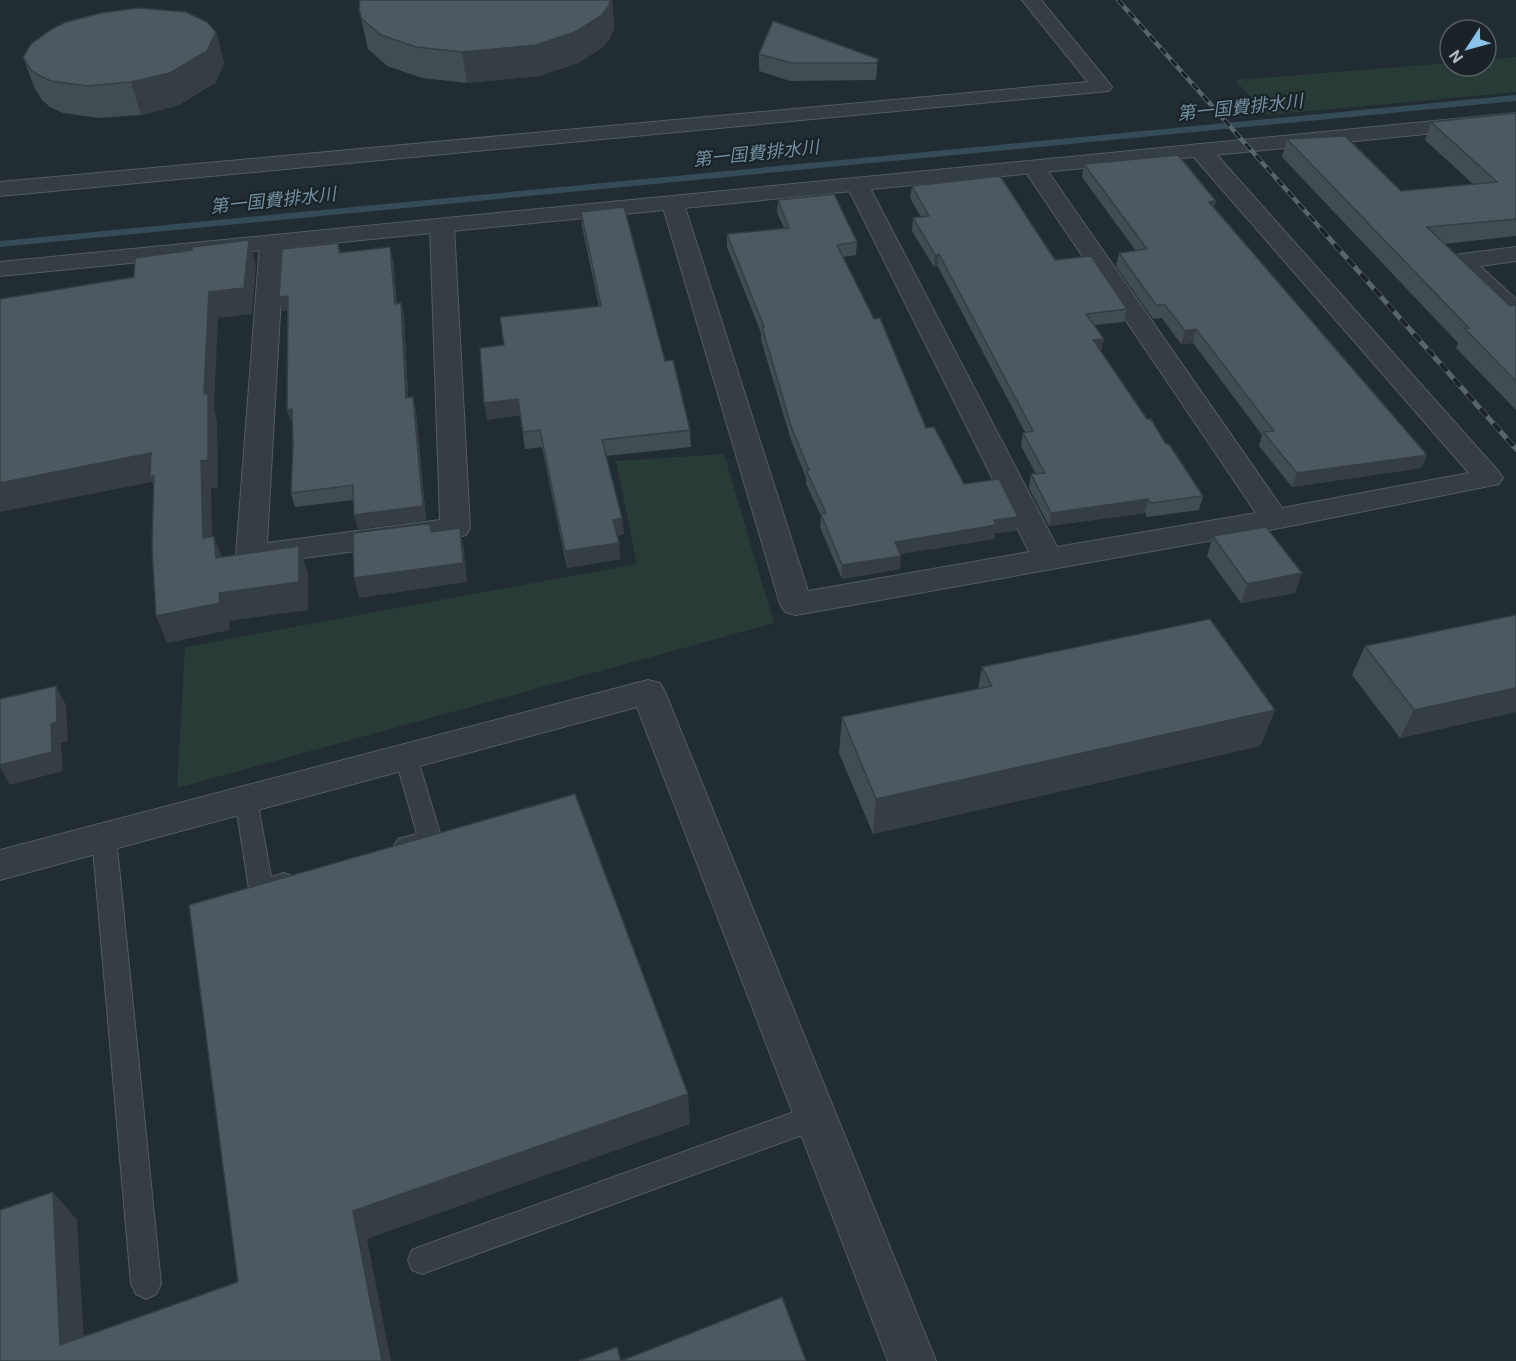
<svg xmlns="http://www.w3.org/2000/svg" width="1516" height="1361" font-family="Roboto,'Noto Sans JP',sans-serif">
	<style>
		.green { fill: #293b36 }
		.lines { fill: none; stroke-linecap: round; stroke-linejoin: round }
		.stream { fill: #364b58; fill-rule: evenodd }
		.service-casing { stroke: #525c62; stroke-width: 2 }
		.minor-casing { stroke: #525c62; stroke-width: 2 }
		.tertiary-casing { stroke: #525c62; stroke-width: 2 }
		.service { fill: #343e44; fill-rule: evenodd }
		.minor { fill: #343e44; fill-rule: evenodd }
		.tertiary { fill: #343e44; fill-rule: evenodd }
		.rail-far1-casing { stroke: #59656c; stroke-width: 4.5 }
		.rail-casing { stroke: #59656c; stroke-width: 5 }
		.rail-far1 { stroke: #1a2328; stroke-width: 3; stroke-dasharray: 8; stroke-linecap: butt }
		.rail { stroke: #1a2328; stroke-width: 4; stroke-dasharray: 10; stroke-linecap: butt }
		.wall { fill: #414d53 }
		.shaded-wall { fill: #353e44 }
		.building { fill: #4c5961; stroke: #353e44; stroke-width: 1.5 }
		.labels { text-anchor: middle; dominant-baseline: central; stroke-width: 4.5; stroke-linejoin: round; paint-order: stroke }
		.far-water-label { font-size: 18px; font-style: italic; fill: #7290a1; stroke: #1a2328 }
	</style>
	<rect width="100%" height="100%" fill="#212c33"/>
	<!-- green -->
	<g class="green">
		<polygon points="1516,57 1516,92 1266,115 1235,80 1450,63 1450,66 1486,66 1486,60"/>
		<polygon points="724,454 774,623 177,788 185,647 637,564 616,461"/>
	</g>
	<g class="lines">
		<!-- stream -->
		<polygon class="stream" points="1516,95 1516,101 0,247 0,241"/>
		<!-- service casing -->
		<g class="service-casing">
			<g id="service">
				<polygon points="406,749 414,751 417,757 442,840 438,847 406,855 398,853 394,846 398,839 417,834 395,757 398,751"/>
				<polygon points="246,790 254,793 257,799 271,877 284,873 292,876 296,883 292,890 261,899 253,896 249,889 235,799 238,793"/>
				<polygon points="104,828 112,830 116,837 161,1284 156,1294 146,1299 136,1294 131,1284 92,837 96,830"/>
				<polygon points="816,1104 826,1108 829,1117 826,1126 816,1130 422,1274 412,1270 408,1260 412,1250 422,1246"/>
			</g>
		</g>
		<!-- minor casing -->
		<g class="minor-casing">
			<g id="minor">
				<polygon points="1022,0 1041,0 1109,83 1112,87 1109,91 0,196 0,182 1088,82"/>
				<polygon points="1200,144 1208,145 1499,472 1503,478 1499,484 1275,529 796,615 785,612 780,604 662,204 665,199 681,199 684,204 808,591 1029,552 847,186 850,181 866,181 869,186 1057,547 1256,513 1023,168 1026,163 1042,163 1282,508 1469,473 1192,155 1189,150 1192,145"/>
				<polygon points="442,219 450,221 454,226 470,528 466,535 455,538 251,565 240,562 236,555 260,243 264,238 280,238 284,243 267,543 440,520 430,226 434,221"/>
				<polygon points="1516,247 1516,261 1480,266 1516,299 1516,320 1507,317 1449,261 1453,256 1461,254"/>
				<polygon points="648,680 660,683 665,692 936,1361 888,1361 637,707 0,880 0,850"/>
			</g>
		</g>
		<!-- tertiary casing -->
		<g class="tertiary-casing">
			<polygon id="tertiary" points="1516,113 1516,125 0,276 0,262"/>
		</g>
		<!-- service -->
		<use href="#service" class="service"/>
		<!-- minor -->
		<use href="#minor" class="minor"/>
		<!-- tertiary -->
		<use href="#tertiary" class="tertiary"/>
		<!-- rail-far1 casing -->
		<g class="rail-far1-casing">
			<polyline id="rail-far1" points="1118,0 1322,230"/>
		</g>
		<!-- rail casing -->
		<g class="rail-casing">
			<polyline id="rail" points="1321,229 1516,449"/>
		</g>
		<!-- rail-far1 -->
		<use href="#rail-far1" class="rail-far1"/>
		<!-- rail -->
		<use href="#rail" class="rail"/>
	</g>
	<!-- wall -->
	<g class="wall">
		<polygon points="360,0 612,0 614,28 610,38 603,47 578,63 539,76 467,83 422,78 387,66 368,49 359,9"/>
		<polygon points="216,32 224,63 216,82 179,105 141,115 99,118 63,113 50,107 42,100 35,89 23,57"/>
		<polygon points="759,54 878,59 876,80 790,81 759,71"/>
		<polygon points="1516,113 1516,236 1444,244 1510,306 1516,305 1516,410 1456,348 1458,343 1282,157 1287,139 1401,191 1473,184 1425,140 1431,122"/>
		<polygon points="1084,164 1214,208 1427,455 1421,468 1292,487 1259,446 1262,435 1193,343 1181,344 1162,318 1153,319 1116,266 1119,253 1136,251 1082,177"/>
		<polygon points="912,186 1055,260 1127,309 1124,322 1095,325 1101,352 1147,419 1166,444 1203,496 1199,510 1147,517 1145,513 1049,526 1029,488 1031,474 1036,474 1021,446 1023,433 1025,432 938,267 934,267 912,231 913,218 921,217 910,198"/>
		<polygon points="778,200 857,242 856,255 843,257 926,428 964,484 1018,517 1016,531 995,533 994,539 900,554 900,569 842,579 820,527 821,516 806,484 806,478 791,440 761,340 761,333 727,247 727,234 784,228 777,213"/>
		<polygon points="581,212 665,361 690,430 691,447 606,456 624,534 617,536 619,543 620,559 567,568 542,447 525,449 520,415 487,420 599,306 582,227"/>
		<polygon points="338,243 341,253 393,260 397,304 401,303 404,317 408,398 413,397 416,411 426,520 358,529 354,515 354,500 295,507 291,493 293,445 293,423 292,423 287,410 288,310 282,311"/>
		<polygon points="1213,536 1295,593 1241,603 1207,556"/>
		<polygon points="1516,615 1516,712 1400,738 1352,675 1365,646"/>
		<polygon points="982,667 1275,710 1260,746 873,834 839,753 842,717 978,689"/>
	</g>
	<!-- shaded-wall -->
	<g class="shaded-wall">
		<polygon points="612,0 614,28 610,38 603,47 578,63 539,76 467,83 462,52"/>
		<polygon points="216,32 224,63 216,82 179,105 141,115 131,82"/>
		<polygon points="1216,201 1213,214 1209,202"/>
		<polygon points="249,240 256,266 252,314 218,318 214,409 217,420 218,487 211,488 213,565 203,538 201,461 209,292"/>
		<polygon points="390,247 393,260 398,317 395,304"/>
		<polygon points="939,254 938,267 934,267 935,255"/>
		<polygon points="288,296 292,310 282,311 279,297"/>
		<polygon points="401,303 404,317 409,412 406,398"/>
		<polygon points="1196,329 1193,343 1181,344 1185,331"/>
		<polygon points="1104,339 1101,352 1093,340"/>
		<polygon points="413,397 416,411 426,520 358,529 354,515"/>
		<polygon points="518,399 521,415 487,420 484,403"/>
		<polygon points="292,409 296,423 292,423 287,410"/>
		<polygon points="151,453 160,504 152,482 0,512 0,483"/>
		<polygon points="1427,455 1421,468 1292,487 1297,473"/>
		<polygon points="1148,499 1145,513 1049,526 1051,513"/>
		<polygon points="1018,517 1016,531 995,533 994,539 893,555 895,542 994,520"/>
		<polygon points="622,518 624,534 614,536 613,520"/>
		<polygon points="460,528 464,548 467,582 359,598 354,578"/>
		<polygon points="214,536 224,563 216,558"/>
		<polygon points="619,543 620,559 567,568 565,551"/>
		<polygon points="299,546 308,574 308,610 229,621 230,630 167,643 156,616 219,593"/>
		<polygon points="901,556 900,569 842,579 842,565"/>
		<polygon points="1302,573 1295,593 1241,603 1247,584"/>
		<polygon points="56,686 66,705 68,741 61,743 63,771 10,785 0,767 0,765 51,724"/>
		<polygon points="1516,688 1516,712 1400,738 1414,710"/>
		<polygon points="1275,710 1260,746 873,834 876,799"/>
		<polygon points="688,1094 690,1124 367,1239 391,1361 382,1361 353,1211"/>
		<polygon points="53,1192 77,1220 85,1361 60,1345"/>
	</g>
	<!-- building -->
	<g class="building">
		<polygon points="360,0 611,0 608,7 601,16 575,32 536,45 462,52 416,47 381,35 361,18 359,9"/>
		<polygon points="138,8 186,12 207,22 216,32 207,51 170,73 131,82 88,86 51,81 38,75 30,69 23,57 31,44 52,29 66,22 101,13"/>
		<polygon points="773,21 878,59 877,63 791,63 759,54"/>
		<polygon points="1516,113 1516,219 1427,227 1510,306 1516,305 1516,381 1464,328 1469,328 1287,139 1345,136 1401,191 1497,182 1431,122"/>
		<polygon points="1178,155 1216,201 1209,202 1427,455 1297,473 1263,432 1274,431 1196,329 1185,331 1165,305 1156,305 1119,253 1147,249 1084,164"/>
		<polygon points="1000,176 1055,260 1091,256 1127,309 1086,314 1104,339 1093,340 1147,419 1151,419 1166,444 1169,444 1203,496 1151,503 1148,499 1051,513 1031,474 1045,473 1023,433 1033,431 939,254 935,255 913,218 929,216 912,186"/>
		<polygon points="834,194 857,242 837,245 874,319 880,318 926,428 934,427 964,484 999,479 1018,517 994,520 996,525 895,542 901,556 842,565 821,514 826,513 806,470 809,470 791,426 762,327 764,327 727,234 789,228 778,200"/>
		<polygon points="624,207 665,361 673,360 690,430 602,440 622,518 613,520 619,543 565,551 540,430 523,432 518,399 484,403 480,348 504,345 500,317 601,306 581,212"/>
		<polygon points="249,240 244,288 209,292 204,394 208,393 208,460 201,461 203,538 214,536 216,558 299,546 299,582 219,593 220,603 156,616 152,548 154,476 150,477 151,453 0,483 0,299 134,277 135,258 192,250 192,247"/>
		<polygon points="338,243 339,253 390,247 395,304 401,303 406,398 413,397 423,506 354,515 353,485 291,493 293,445 292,409 287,410 288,296 279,297 282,249"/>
		<polygon points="424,524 430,525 431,532 460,528 463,563 354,578 353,533"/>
		<polygon points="1266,527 1302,573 1247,584 1213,536"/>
		<polygon points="1516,615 1516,688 1414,710 1365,646"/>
		<polygon points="1210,619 1275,710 876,799 842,717 992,686 982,667"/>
		<polygon points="56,686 57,722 51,724 52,752 0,765 0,699"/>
		<polygon points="575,794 688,1094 353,1211 382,1361 0,1361 0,1210 53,1192 60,1345 238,1282 189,905"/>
		<polygon points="782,1297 806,1361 579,1361 617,1347 621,1361"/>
	</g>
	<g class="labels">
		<!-- far-water labels -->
		<g class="far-water-label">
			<text transform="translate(1240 107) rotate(-6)">第一国費排水川</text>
			<text transform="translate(756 153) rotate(-6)">第一国費排水川</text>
			<text transform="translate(273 200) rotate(-6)">第一国費排水川</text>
		</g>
	</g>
	<!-- north arrow -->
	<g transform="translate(1468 48) rotate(234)"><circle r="28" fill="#1a2328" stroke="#555f65" stroke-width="1.5"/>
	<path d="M0-4.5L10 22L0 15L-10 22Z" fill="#8ac3ea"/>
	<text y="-9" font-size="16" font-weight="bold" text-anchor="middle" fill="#aeb9c1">N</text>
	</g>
</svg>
